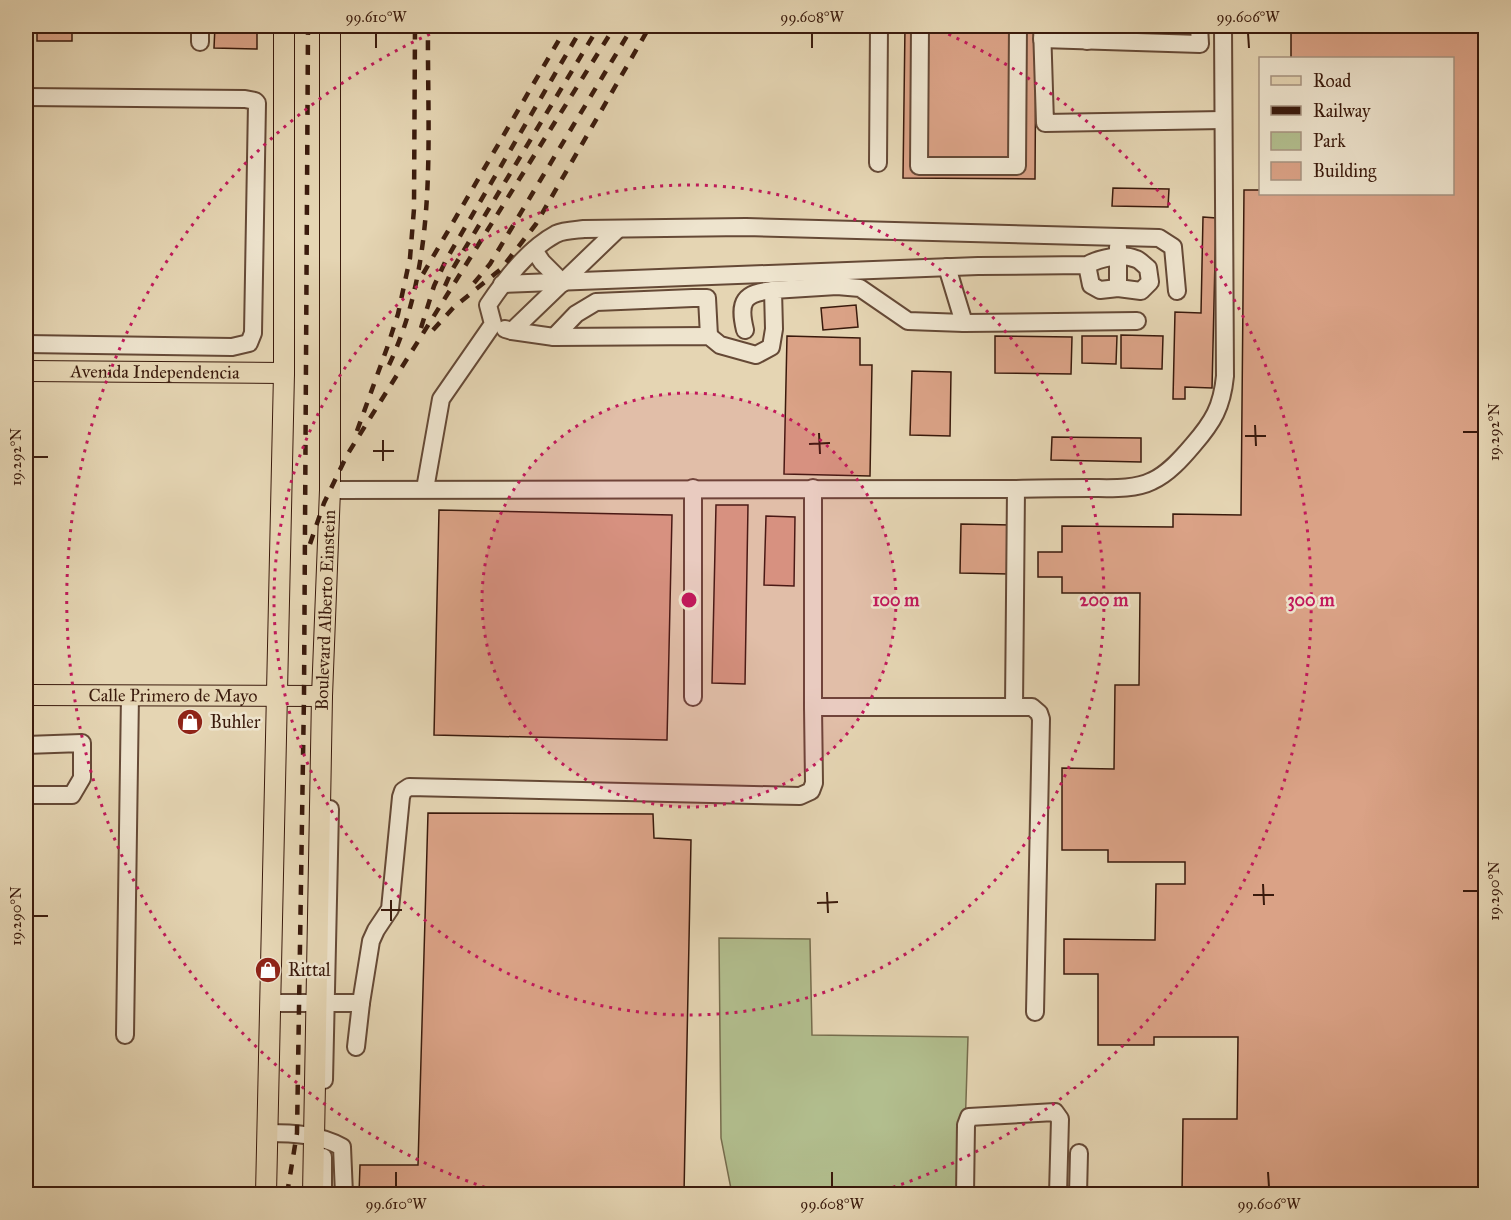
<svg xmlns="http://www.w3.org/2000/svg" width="1511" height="1220" font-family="'IM FELL Great Primer',serif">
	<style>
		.green { fill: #b2be8e; stroke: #766c4d; stroke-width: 1.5 }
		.building { fill: #daa286; stroke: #3a1a0c; stroke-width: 1.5 }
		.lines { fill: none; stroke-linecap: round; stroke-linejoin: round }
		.minor-casing { stroke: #654936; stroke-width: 20 }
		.major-casing { stroke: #3a1a0c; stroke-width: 22 }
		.minor { stroke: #eee4ce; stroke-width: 16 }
		.major { stroke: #e5d5b3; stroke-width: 20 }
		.rail { stroke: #3a1a0c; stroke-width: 4.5; stroke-dasharray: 10 10; stroke-linecap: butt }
		.ticks { fill: none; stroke: #3a1a0c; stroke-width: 2 }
		.ring { fill: none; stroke: #c2185b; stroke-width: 3; stroke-dasharray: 3 6 }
		.labels { text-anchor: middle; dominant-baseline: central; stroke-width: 5; stroke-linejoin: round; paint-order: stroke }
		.street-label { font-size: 18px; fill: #3a1a0c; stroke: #eee4ce }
		.poi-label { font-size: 18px; fill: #3a1a0c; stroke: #eee4ce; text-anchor: start }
		.centre { fill: #c2185b; stroke: #eee4ce; stroke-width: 3 }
		.ring-label { font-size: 18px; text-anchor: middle; font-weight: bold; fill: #c2185b; stroke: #eee4ce; stroke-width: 5; stroke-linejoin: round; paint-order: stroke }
		.neatline { fill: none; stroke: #3a1a0c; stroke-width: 2 }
		.ticks-label { font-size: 15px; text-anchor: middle; fill: #3a1a0c }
	</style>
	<rect width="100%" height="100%" fill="#e5d5b3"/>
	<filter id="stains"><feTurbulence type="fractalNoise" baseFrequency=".00333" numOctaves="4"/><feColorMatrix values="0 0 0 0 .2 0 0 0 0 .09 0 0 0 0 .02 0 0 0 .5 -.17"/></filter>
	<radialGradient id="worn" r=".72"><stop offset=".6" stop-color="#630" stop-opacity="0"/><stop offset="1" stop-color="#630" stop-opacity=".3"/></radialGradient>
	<!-- green -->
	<polygon class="green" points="719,938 810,939 812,1035 968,1037 963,1194 732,1194 721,1138"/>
	<!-- building -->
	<g class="building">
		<rect x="37" y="26" width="35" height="15"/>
		<polygon points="215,26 257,26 257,49 214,48"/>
		<polygon points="905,26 1036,26 1035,179 903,178"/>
		<polygon points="1291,26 1486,26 1486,1194 1182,1194 1183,1119 1237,1119 1238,1037 1154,1037 1154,1045 1098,1045 1098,974 1064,974 1064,939 1155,940 1156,884 1185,884 1185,862 1108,862 1108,850 1062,850 1062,768 1114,769 1115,685 1139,685 1140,593 1062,593 1062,577 1038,577 1038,552 1062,552 1062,526 1173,527 1173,514 1241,515 1244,190 1260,190 1260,194 1452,194 1452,58 1291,58"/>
		<polygon points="1113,188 1169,189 1168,207 1112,206"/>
		<polygon points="1203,217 1216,218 1212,388 1185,387 1185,399 1173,399 1175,312 1201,313"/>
		<polygon points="856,305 858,327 823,330 821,308"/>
		<polygon points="1121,335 1163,336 1162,369 1121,368"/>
		<polygon points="787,336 860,338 860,365 872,365 870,476 784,474"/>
		<polygon points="995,336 1072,337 1071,374 995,373"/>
		<polygon points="1082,336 1117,336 1116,364 1082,363"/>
		<polygon points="912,371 951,372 950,436 910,435"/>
		<polygon points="1052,437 1141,438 1141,462 1051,460"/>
		<polygon points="716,505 748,505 745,684 712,683"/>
		<polygon points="439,510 672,515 667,740 434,735"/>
		<polygon points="766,516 795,517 794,586 764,585"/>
		<polygon points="961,524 1011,525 1009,574 960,573"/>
		<polygon points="428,813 653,814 654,838 691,840 684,1194 359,1194 360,1165 418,1165"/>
	</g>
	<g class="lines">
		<!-- minor casing -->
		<g class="minor-casing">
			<g id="minor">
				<polyline points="920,26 919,166 1017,166 1018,26"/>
				<polyline points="1042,26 1045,123 1223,120"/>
				<polyline points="1087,26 1087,41"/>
				<polyline points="1042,39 1200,44 1199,26"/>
				<polyline points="200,42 200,26"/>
				<polyline points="26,97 245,99 255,101 257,103 253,333 249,343 232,347 26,344"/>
				<polyline points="878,163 879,26"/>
				<polyline points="534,250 542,262 563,283"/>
				<polyline points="947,267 964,323"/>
				<path d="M502,284L978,266L1087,265C1100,258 1122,253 1136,259C1140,260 1145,266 1148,268L1150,282L1141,291L1118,288L1100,290L1091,285L1087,265"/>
				<polyline points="1118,288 1118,247"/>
				<polyline points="505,329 512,331 618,229"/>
				<path d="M745,330C738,301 744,293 773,290"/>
				<polyline points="512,331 554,337 709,336 720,345 756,355 771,347 774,329 773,290 837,286 860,288 908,321 964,323 1137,321"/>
				<polyline points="554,337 576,314 596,302 693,298 707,298 709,336"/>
				<polyline points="813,488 813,707"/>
				<path d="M425,489L441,399L493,324L488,305C505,280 528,249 556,234C564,230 576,230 584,229L746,227L1159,238L1173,247L1177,291"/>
				<polyline points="330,490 1016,489"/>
				<polyline points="693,697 693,488"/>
				<polyline points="1014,707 1032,707 1039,713 1041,719 1035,1012"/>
				<polyline points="26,745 82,743 82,778 72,795 26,795"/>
				<path d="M270,1003H361L371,941L376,930L390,909L401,797L403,791L409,787L800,796L811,791L814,783L813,707H1014L1016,489C1040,488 1064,488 1089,488C1109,488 1134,490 1152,481C1168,474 1182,458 1193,445C1213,422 1222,407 1225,376L1223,26"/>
				<polyline points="125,1035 130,695"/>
				<polyline points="356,1047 361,1003"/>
				<polyline points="324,1080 330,809"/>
				<path d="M268,1133C292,1133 319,1134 342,1147L344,1194"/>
				<polyline points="323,1157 323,1194"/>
				<polyline points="965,1194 966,1125 969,1117 1055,1112 1060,1119 1058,1194"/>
				<polyline points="1078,1194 1079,1153"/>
			</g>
		</g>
		<!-- major casing -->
		<g class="major-casing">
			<g id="major">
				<path id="s1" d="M26,371L284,373"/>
				<path id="s2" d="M26,695L322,696"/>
				<polyline points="266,1194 284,373 284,26"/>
				<path id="s3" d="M313,1194L322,696L330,490V26"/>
			</g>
		</g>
		<!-- minor -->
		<use href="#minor" class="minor"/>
		<!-- major -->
		<use href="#major" class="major"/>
		<!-- rail -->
		<g class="rail">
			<polyline points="423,274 567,26"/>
			<polyline points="474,283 490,264 633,26"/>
			<polyline points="445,286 452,270 599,26"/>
			<polyline points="421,328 434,286 446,260 583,26"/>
			<polyline points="433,330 454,307 501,269 536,224 650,26"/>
			<path d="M389,365C439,258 427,140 428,26"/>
			<polyline points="357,431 387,348 398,314 410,258 414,209 415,26"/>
			<polyline points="310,544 324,503 347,455 615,26"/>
			<polyline points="287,1194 297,1133 304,696 308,26"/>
		</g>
	</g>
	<!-- ticks -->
	<path class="ticks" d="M376,33V48M812,33V48M1248,33L1249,48M1255,425L1256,446M1463,432H1478M819,433L820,454M1245,436H1266M383,440V461M809,444L830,443M373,451H394M33,457H48M1263,884L1264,905M1463,891H1478M827,892L828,913M1253,895H1274M391,900V921M817,903L838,902M381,910H402M33,916H48M396,1172V1187M832,1172V1187M1268,1172L1269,1187"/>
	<!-- distance rings -->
	<circle cx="689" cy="600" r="207" fill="#c2185b" fill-opacity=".12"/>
	<g class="ring">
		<circle cx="689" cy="600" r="207"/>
		<circle cx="689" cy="600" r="415"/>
		<path d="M502 1193A622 622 0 0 1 446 27M932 27A622 622 0 0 1 876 1193"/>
	</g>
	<!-- icons -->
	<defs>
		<g id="shop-disc" transform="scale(1.35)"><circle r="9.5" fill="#8f2418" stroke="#eee4ce"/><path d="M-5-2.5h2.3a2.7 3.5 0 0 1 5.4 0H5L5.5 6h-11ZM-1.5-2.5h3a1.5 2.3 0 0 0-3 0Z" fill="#fff"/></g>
	</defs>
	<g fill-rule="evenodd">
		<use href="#shop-disc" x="190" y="722"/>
		<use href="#shop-disc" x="268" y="970"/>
	</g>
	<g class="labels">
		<!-- street labels -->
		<g class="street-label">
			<text stroke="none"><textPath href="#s1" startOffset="129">Avenida Independencia</textPath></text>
			<text stroke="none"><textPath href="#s3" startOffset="584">Boulevard Alberto Einstein</textPath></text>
			<text stroke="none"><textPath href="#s2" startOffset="147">Calle Primero de Mayo</textPath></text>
		</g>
		<!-- poi labels -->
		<g class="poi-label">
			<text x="210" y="722">Buhler</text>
			<text x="288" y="970">Rittal</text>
		</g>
	</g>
	<circle cx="689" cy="600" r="9" class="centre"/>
	<g class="ring-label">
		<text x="896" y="606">100 m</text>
		<text x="1104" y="606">200 m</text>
		<text x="1311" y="606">300 m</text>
	</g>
	<!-- margin -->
	<rect width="1511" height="1220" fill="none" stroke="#e5d5b3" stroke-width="66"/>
	<!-- legend -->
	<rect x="1259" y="57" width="195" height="138" fill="#eee4ce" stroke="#a69380" stroke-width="1.5"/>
	<rect x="1271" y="76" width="30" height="9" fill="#e5d5b3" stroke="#a69380" stroke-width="1.5"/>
	<text x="1313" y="87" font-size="18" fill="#3a1a0c">Road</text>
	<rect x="1271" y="106" width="30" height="9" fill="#3a1a0c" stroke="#a69380" stroke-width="1.5"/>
	<text x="1313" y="117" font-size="18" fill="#3a1a0c">Railway</text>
	<rect x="1271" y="132" width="30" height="18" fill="#b2be8e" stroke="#a69380" stroke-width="1.5"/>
	<text x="1313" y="147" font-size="18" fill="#3a1a0c">Park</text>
	<rect x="1271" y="162" width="30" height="18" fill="#daa286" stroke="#a69380" stroke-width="1.5"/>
	<text x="1313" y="177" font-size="18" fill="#3a1a0c">Building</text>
	<rect x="33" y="33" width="1445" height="1154" class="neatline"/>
	<g class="ticks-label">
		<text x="376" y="22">99.610°W</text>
		<text x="812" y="22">99.608°W</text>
		<text x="1248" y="22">99.606°W</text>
		<text transform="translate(1494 432) rotate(-90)" y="5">19.292°N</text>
		<text transform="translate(16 457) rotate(-90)" y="5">19.292°N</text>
		<text transform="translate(1494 891) rotate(-90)" y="5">19.290°N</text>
		<text transform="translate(16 916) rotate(-90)" y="5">19.290°N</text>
		<text x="396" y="1209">99.610°W</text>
		<text x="832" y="1209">99.608°W</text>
		<text x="1269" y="1209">99.606°W</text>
	</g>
	<rect width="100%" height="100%" filter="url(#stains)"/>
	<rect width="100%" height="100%" fill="url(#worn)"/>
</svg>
